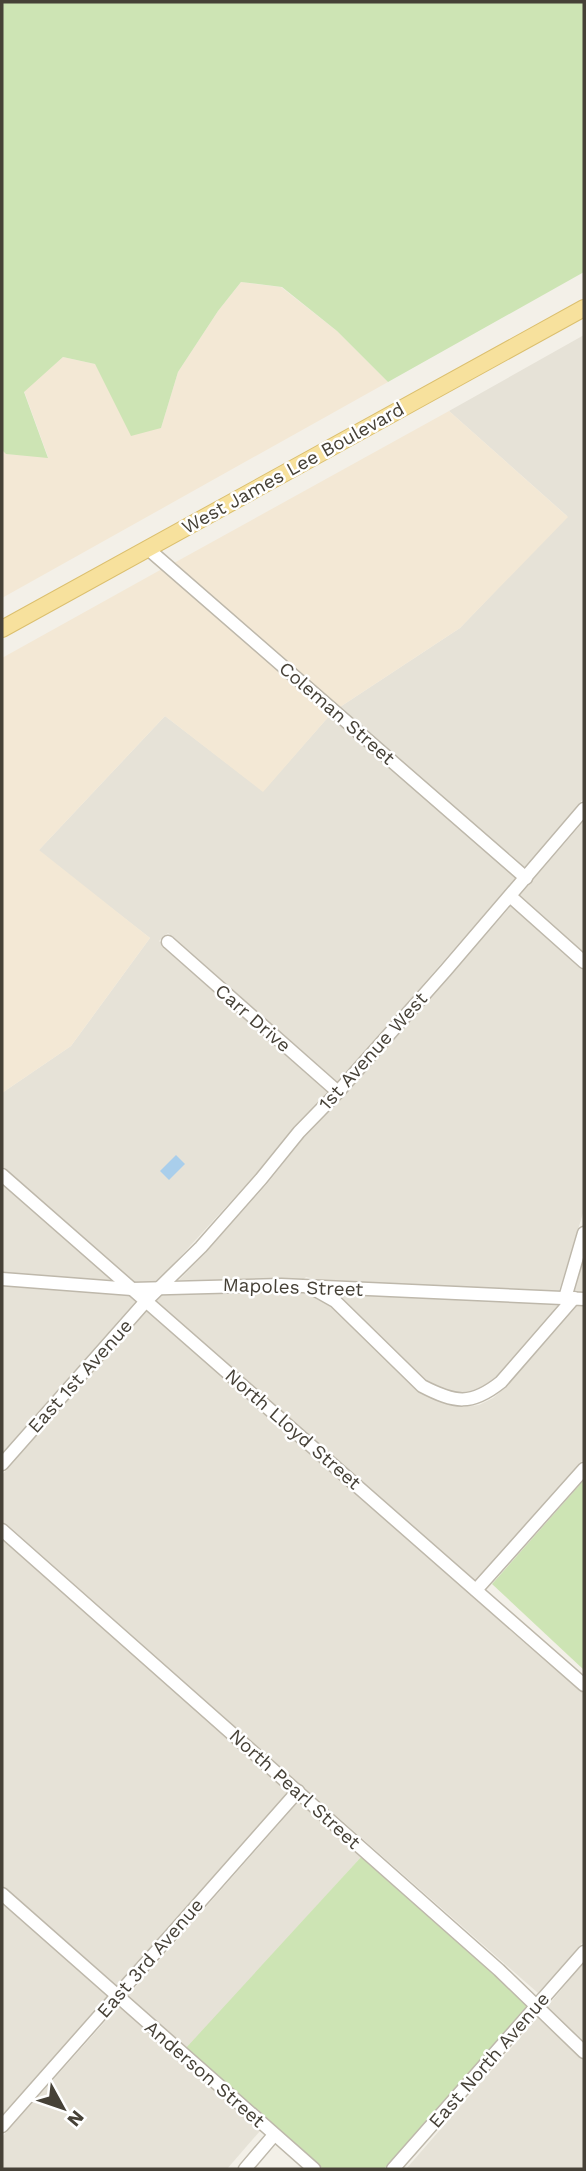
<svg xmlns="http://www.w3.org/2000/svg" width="586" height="2171" font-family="'Work Sans',sans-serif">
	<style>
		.residential { fill: #e6e2d7 }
		.commercial { fill: #f3e8d5 }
		.green { fill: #cde4b4 }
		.water { fill: #a9ceeb }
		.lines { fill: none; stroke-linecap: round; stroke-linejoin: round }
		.minor-casing { stroke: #beb8ab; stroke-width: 15 }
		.major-casing { stroke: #dbbf6e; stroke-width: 18 }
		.minor { stroke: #fff; stroke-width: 12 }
		.major { stroke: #f7e19d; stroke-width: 16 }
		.labels { text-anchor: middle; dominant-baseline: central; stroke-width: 5; stroke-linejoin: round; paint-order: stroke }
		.street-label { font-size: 19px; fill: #464137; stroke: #fff }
	</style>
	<rect width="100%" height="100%" fill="#f3f0e8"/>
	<!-- residential -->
	<g class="residential">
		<polygon points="584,335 584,798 524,869 340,707 460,628 567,516 449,411"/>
		<polygon points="330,715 516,878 337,1083 251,1009 168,933 159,941 243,1018 328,1092 294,1128 256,1174 169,1269 155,1282 133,1282 2,1166 2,1093 71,1046 150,938 38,851 165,716 263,791"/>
		<polygon points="584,821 584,953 519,896"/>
		<polygon points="511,906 584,970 584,1210 559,1291 323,1281 306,1277 304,1279 179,1280 206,1252 267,1184 304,1137 339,1101"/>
		<polygon points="2,1183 60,1234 113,1281 2,1273"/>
		<polygon points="584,1257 584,1292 576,1292 574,1290"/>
		<polygon points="2,1286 130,1295 136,1301 2,1453"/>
		<polygon points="282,1291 307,1292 331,1307 418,1391 436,1400 463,1407 479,1405 493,1398 506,1387 578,1305 584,1305 584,1459 475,1581 156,1301 162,1295 180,1293"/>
		<polygon points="335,1294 559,1304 496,1377 473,1393 462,1394 439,1388 425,1381"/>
		<polygon points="147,1310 584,1694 584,1941 538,1993 2,1522 2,1475"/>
		<polygon points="2,1538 289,1791 116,1987 2,1886"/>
		<polygon points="300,1800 362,1856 187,2049 127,1997"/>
		<polygon points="2,1902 108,1996 2,2115"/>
		<polygon points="584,1962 584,2044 547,2007"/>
		<polygon points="119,2006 260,2131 227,2169 2,2169 2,2137"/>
		<polygon points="539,2016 584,2060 584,2169 406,2169"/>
	</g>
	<!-- commercial -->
	<g class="commercial">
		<polygon points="241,282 281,287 337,331 388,382 2,598 2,450 7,454 48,457 24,391 63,357 95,364 111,394 161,428 178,372 218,311"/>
		<polygon points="449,411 568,517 460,628 340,707 174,563"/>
		<polygon points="162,569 330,715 263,792 165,716 39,850 150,938 71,1046 2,1093 2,658"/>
	</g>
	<!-- green -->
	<g class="green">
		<polygon points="2,2 584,2 584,272 388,382 337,331 282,287 241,282 218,311 178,372 161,428 131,436 95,364 63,357 24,392 48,458 6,454 2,450"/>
		<polygon points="584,1480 584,1670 492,1584"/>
		<polygon points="362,1856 528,2005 384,2169 323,2169 186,2048"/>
	</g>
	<!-- water -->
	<polygon class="water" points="176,1155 185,1164 169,1180 160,1171"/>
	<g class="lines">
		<!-- minor casing -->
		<g class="minor-casing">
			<g id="minor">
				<polyline points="147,548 526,878"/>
				<polyline points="510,896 584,962"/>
				<polyline points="168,942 338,1092"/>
				<polyline points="2,1175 584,1685"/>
				<polyline points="2,1279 132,1289 281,1285 584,1299"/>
				<path d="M312,1288L335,1301L422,1386C455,1403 471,1406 501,1382L574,1298"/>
				<polyline points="565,1298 584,1233"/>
				<polyline points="2,1464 146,1301 201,1247 261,1179 299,1132 338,1092 446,970 584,809"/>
				<polyline points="2,1530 499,1970 584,2052"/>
				<polyline points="476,1590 584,1469"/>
				<polyline points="2,1894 314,2169"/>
				<polyline points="2,2126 298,1791"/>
				<polyline points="245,2169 274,2135"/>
				<polyline points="393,2169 584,1952"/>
			</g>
		</g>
		<!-- major casing -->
		<g class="major-casing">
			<polyline id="major" points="2,629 584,308"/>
		</g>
		<!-- minor -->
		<use href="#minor" class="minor"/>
		<!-- major -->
		<use href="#major" class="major"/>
	</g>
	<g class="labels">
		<!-- street labels -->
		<g class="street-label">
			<text transform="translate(293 468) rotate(-29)">West James Lee Boulevard</text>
			<text transform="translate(337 713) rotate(41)">Coleman Street</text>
			<text transform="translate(253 1018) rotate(41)">Carr Drive</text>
			<text transform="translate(373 1051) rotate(-48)">1st Avenue West</text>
			<text transform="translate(293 1287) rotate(2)">Mapoles Street</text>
			<text transform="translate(80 1376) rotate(-48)">East 1st Avenue</text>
			<text transform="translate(293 1429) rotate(41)">North Lloyd Street</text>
			<text transform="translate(295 1789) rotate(42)">North Pearl Street</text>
			<text transform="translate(150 1958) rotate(-49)">East 3rd Avenue</text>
			<text transform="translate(489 2060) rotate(-49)">East North Avenue</text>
			<text transform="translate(205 2074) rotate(41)">Anderson Street</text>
		</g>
	</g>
	<!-- border -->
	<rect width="586" height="2171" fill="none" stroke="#464137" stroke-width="7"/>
	<!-- north arrow -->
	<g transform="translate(63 2108) rotate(130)" stroke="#ffffff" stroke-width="5" paint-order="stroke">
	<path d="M0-5L12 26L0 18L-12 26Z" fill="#464137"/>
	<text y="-10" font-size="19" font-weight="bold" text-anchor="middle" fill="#464137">N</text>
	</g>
</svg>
